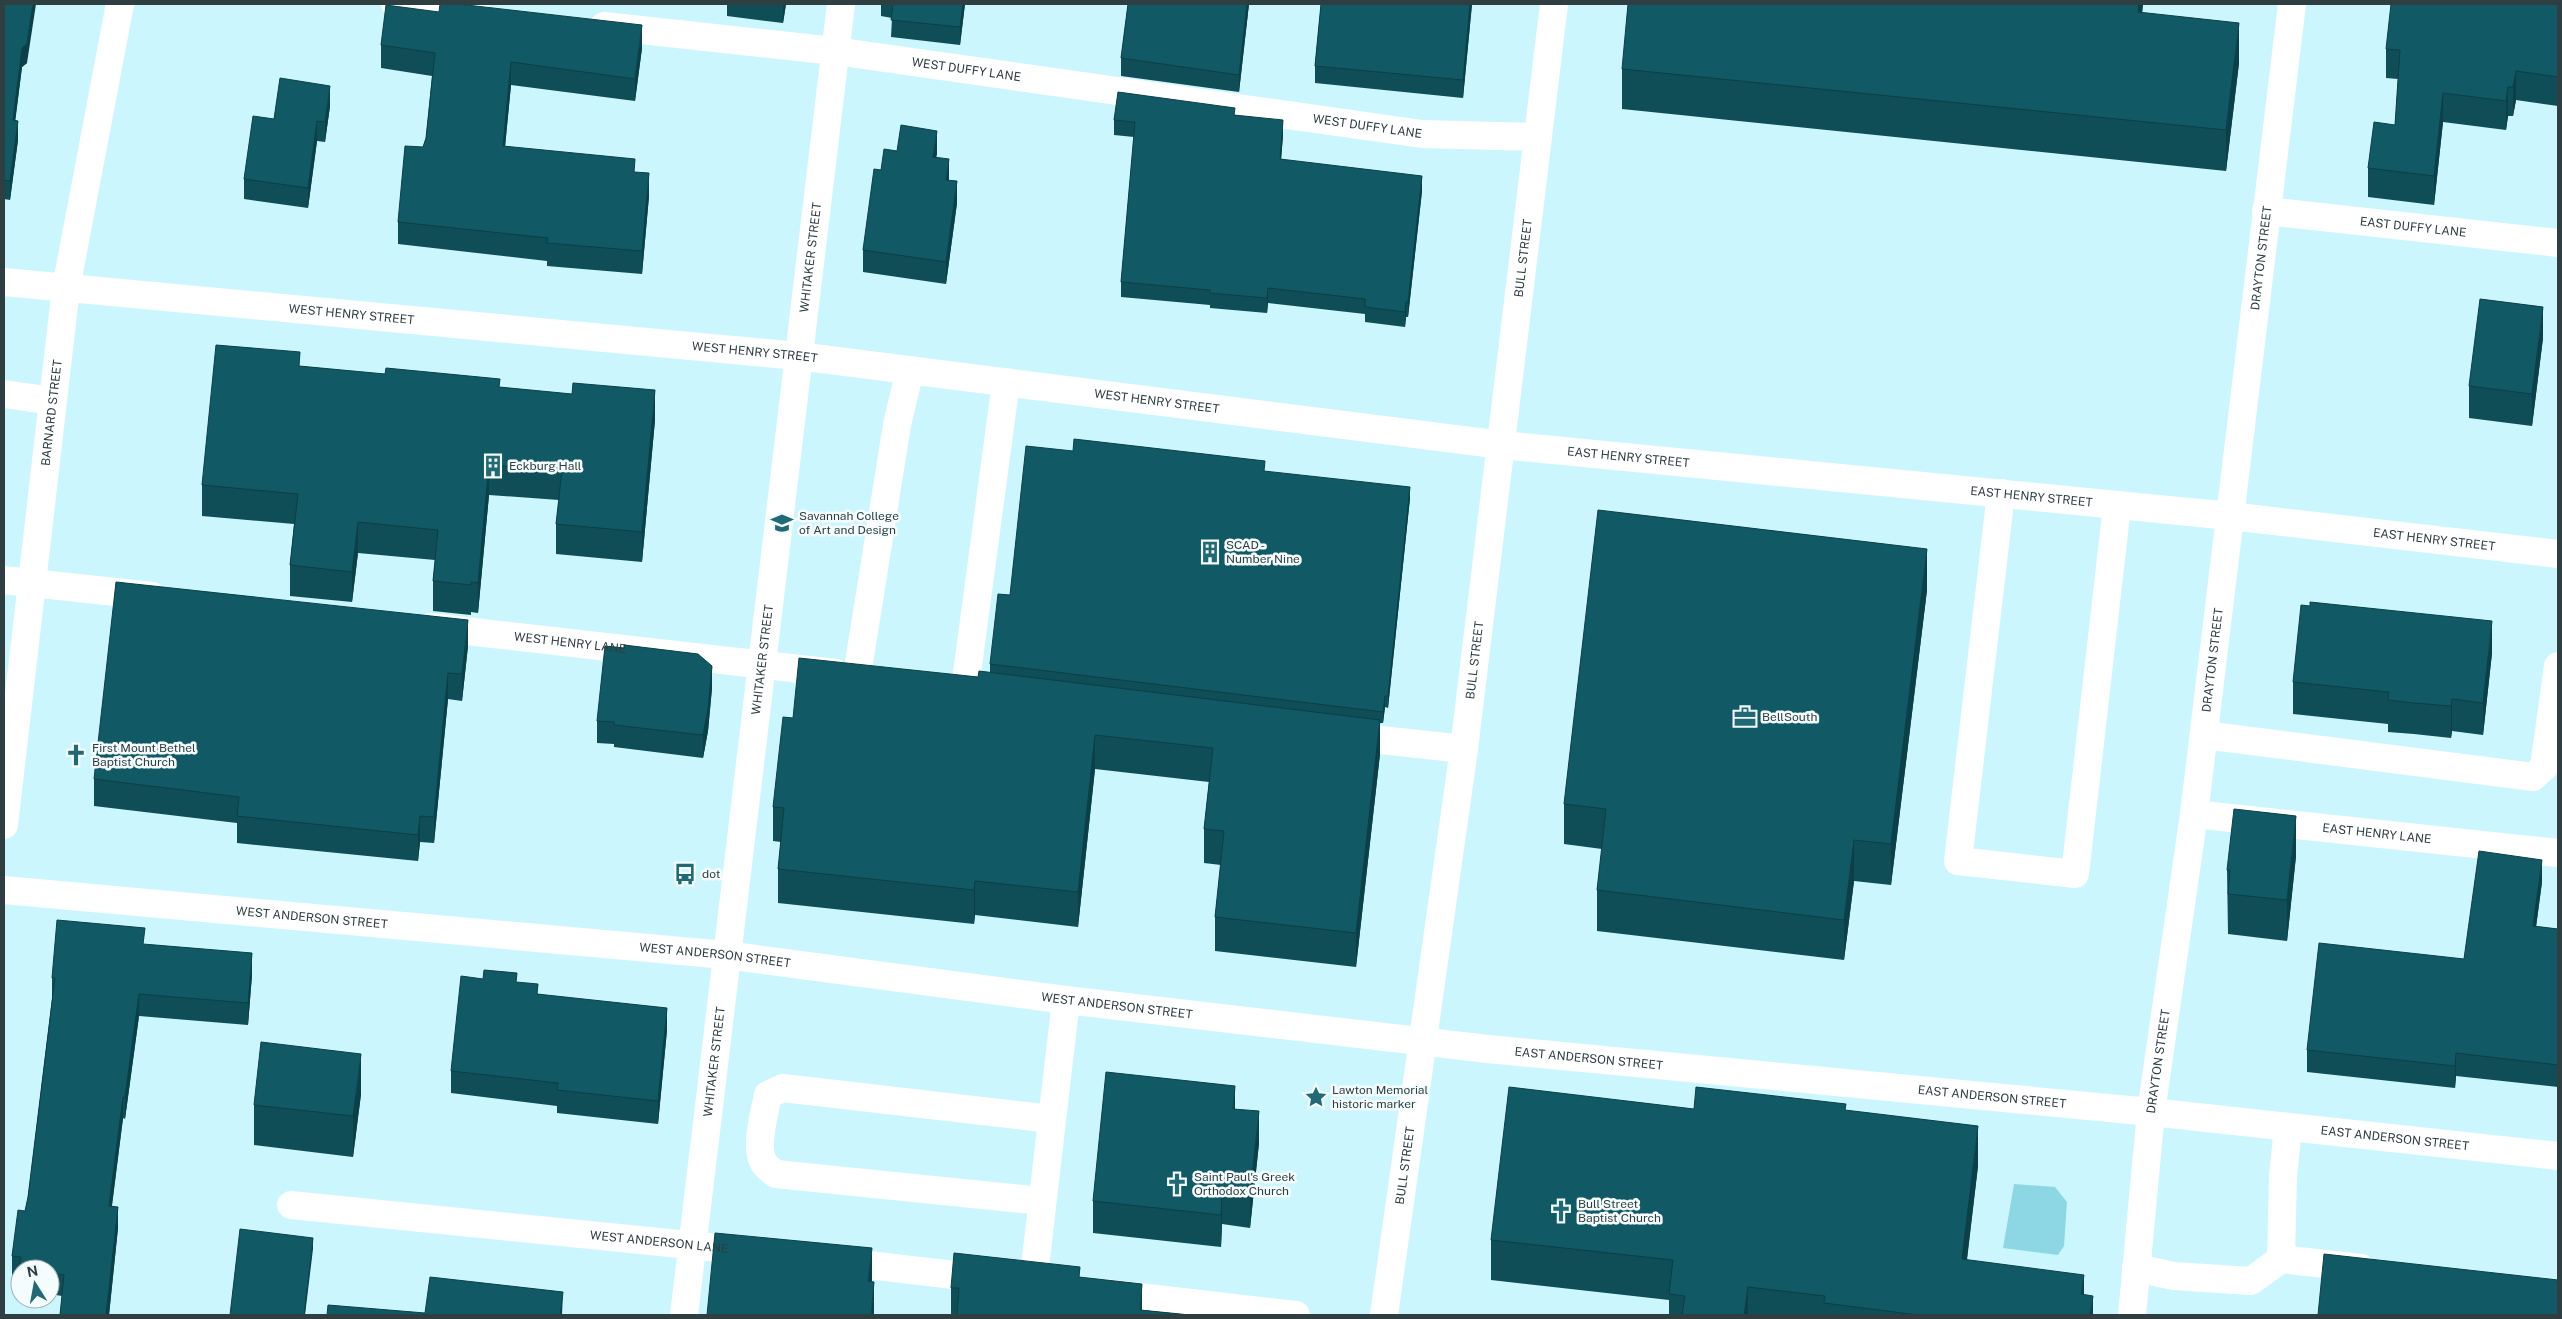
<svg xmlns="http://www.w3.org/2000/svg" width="2562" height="1319" font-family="'Public Sans',sans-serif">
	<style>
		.green { fill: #8dd7e5 }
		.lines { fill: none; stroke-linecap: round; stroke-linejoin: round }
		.minor { stroke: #fff; stroke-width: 28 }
		.major { stroke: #fff; stroke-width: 28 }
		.wall { fill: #0f4d57 }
		.shaded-wall { fill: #0c3f47 }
		.building { fill: #115a65; stroke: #0c3f47 }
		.labels { text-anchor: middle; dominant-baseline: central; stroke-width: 5; stroke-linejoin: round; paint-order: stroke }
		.street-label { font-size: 12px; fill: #2e3e41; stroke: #f4fcfd }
		.poi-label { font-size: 12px; fill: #2e3e41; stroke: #f4fcfd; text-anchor: start }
	</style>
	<rect width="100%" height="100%" fill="#ccf6fd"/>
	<!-- green -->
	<polygon class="green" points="2014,1184 2055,1187 2067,1202 2064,1246 2058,1255 2003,1248"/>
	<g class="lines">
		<!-- minor -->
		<g class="minor">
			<polyline points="395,4 477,13"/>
			<path id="s1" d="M604,26L835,51L1422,134L1538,137"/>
			<path id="s2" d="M2266,211L2558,243"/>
			<polyline points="4,394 53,401"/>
			<polyline points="2001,493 1958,861 2075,874 2117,506"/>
			<polyline points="4,580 152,596"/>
			<path id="s3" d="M431,627L835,673"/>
			<polyline points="857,675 897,425 910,370"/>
			<polyline points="965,688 1006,382"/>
			<polyline points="2204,735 2533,777 2544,767 2558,666"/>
			<polyline points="1344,736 1464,749"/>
			<path id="s4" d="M2194,814L2558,853"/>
			<path id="s5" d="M4,825L66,288L120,4"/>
			<path d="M1042,1201L776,1174C772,1171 766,1167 764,1163C754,1148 765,1111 768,1095L783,1088L1051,1119"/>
			<path id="s6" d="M291,1205L749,1251"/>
			<polyline points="2281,1259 2283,1176 2288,1127"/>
			<polyline points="834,1261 988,1279"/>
			<polyline points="2136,1268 2174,1276 2251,1281 2281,1259 2361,1268"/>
			<polyline points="1033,1284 1066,1000"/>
			<polyline points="1105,1293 1296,1315"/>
			<path id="s7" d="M1384,1315L1464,749L1554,4"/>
		</g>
		<!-- major -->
		<g class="major">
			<path id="s8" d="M4,282L798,356L1502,445L2230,516L2558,554"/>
			<path id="s9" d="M4,890L726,955L1066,1000L1488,1049L2151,1112L2558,1156"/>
			<path id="s10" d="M684,1315L841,4"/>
			<path id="s11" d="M2132,1315L2151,1112L2194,814L2292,4"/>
		</g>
	</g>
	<!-- wall -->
	<g class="wall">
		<polygon points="4,4 27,63 22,67 15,121 18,140 10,200 4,199"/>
		<polygon points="727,4 786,4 783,23 727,16"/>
		<polygon points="881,4 965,4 960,45 891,37 892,18 881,16"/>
		<polygon points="1128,4 1249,4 1239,92 1121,76 1121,58"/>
		<polygon points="1321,4 1472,4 1463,98 1315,83 1315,66"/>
		<polygon points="2143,4 2142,13 2239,63 2226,171 1622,109 1622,69"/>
		<polygon points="2558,4 2558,106 2516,100 2513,116 2508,116 2506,130 2443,122 2434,205 2368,197 2368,168 2395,125 2398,79 2386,78 2386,49"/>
		<polygon points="381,45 642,48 635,101 511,85 505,146 635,172 649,196 642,274 547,266 547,261 398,244 398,222 426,138 432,76 381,68"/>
		<polygon points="330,106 325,142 317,141 308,208 244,199 244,179 274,119"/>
		<polygon points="1235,115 1283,135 1281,159 1422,191 1408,317 1406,317 1405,327 1365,322 1365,314 1268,303 1267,313 1210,308 1210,305 1121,297 1121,282 1134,137 1114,135 1114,120"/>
		<polygon points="897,151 937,153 936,157 949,180 957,203 946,284 863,272 863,250 881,170"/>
		<polygon points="2543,338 2532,426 2469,418 2469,386"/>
		<polygon points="300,366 500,387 655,420 642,562 556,554 556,524 559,500 489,495 478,613 471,612 471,615 433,611 433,581 435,560 358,553 352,602 290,596 290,565 294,524 202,516 202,485"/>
		<polygon points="1265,472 1410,498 1388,708 1385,707 1383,723 1380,723 1380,754 1356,967 1215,951 1215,917 1221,865 1204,863 1204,829 1209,782 1095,769 1078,927 975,915 974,924 778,903 778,869 781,842 773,841 773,807 793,718 978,677 990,673 990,664 1010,595"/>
		<polygon points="1927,590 1891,885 1854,881 1844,960 1597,931 1597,890 1602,849 1564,844 1564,804"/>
		<polygon points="468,646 462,701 448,699 434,843 420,842 418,861 237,843 237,823 94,806 94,779"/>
		<polygon points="2492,653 2483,735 2452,731 2451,738 2414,734 2388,732 2388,724 2293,714 2293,682"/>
		<polygon points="712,688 708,731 703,758 614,747 614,744 597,743 597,721"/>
		<polygon points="2296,856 2287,941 2228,934 2227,870"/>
		<polygon points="2542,882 2536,927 2558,929 2558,1087 2456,1076 2455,1088 2307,1072 2307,1050 2464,959"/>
		<polygon points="145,945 252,975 248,1025 139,1016 125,1119 123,1118 112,1206 118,1228 109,1315 60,1315 62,1296 50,1294 50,1269 20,1269 20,1291 19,1278 12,1277 12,1256 25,1211 28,1197 52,999 52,978"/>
		<polygon points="517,982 538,994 667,1030 658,1124 557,1113 557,1106 451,1093 451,1071"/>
		<polygon points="361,1094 353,1157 254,1145 254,1105"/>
		<polygon points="1235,1109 1259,1143 1250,1228 1222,1224 1221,1247 1093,1233 1093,1201"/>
		<polygon points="1694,1109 1846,1111 1978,1166 1967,1260 2084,1295 2093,1315 1669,1315 1669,1300 1491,1280 1491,1240"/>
		<polygon points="1080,1277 1142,1310 1190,1315 951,1315 951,1288"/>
	</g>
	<!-- shaded-wall -->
	<g class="shaded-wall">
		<polygon points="33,4 36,4 27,63 22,67 13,139 13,120 22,48"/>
		<polygon points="783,4 786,4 783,23"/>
		<polygon points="963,4 965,4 960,45 960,27"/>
		<polygon points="1247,4 1249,4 1239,92 1239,75"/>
		<polygon points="1470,4 1472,4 1463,98 1463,80"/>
		<polygon points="2139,4 2143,4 2138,53 2138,12"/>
		<polygon points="2239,23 2239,63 2226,171 2226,130"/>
		<polygon points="642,25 642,48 635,101 635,79"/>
		<polygon points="511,62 511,85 503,168 503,146"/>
		<polygon points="2516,71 2516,100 2513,116 2513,87"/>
		<polygon points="330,86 330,106 325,142 325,122"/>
		<polygon points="2508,87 2508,116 2506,130 2506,101"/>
		<polygon points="2443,93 2443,122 2434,205 2434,176"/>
		<polygon points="1283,120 1283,135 1280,174 1280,159"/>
		<polygon points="18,121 18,140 10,200 10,181"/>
		<polygon points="317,121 317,141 308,208 308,188"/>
		<polygon points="937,131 937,153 933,179 933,157"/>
		<polygon points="949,159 949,181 946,180"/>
		<polygon points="649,173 649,196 642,274 642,251"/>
		<polygon points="1422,176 1422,191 1408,317 1408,302"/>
		<polygon points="957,181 957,203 946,284 946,262"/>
		<polygon points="1268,288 1268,303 1267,313 1267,298"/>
		<polygon points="1406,302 1406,317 1405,327 1405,312"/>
		<polygon points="2543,307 2543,338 2532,426 2532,394"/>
		<polygon points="655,390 655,420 642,562 642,532"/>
		<polygon points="489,465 489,495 478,613 478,583"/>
		<polygon points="1410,487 1410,498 1388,708 1388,696"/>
		<polygon points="358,522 358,553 352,602 352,572"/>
		<polygon points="1927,549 1927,590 1891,885 1891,844"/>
		<polygon points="468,620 468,646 462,701 462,674"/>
		<polygon points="2492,621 2492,653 2483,735 2483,703"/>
		<polygon points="712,666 712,688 708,731 703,758 703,735"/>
		<polygon points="448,673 448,699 434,843 434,817"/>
		<polygon points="1385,696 1385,707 1383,723 1383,712"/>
		<polygon points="2452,699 2452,731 2451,738 2451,706"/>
		<polygon points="1380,720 1380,754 1356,967 1356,933"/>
		<polygon points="1095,735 1095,769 1078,927 1078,892"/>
		<polygon points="420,816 420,842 418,861 418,835"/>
		<polygon points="2296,816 2296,856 2287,941 2287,900"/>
		<polygon points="1854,840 1854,881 1844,960 1844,920"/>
		<polygon points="2542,860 2542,882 2533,949 2533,926"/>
		<polygon points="975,881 975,915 974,924 974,890"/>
		<polygon points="252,953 252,975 248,1025 248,1003"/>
		<polygon points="139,994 139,1016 125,1119 125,1097"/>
		<polygon points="667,1008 667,1030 658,1124 658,1101"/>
		<polygon points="2456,1053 2456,1076 2455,1088 2455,1066"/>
		<polygon points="361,1054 361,1094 353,1157 353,1116"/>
		<polygon points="1235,1086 1235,1118 1233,1109"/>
		<polygon points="123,1097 123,1118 109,1227 109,1206"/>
		<polygon points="1259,1111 1259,1143 1250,1228 1250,1196"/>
		<polygon points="1978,1126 1978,1166 1962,1299 1962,1259"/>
		<polygon points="1222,1192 1222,1224 1221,1247 1221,1215"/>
		<polygon points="118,1207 118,1228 109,1315 106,1315"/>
		<polygon points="313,1238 313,1249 305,1315 304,1315"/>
		<polygon points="872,1248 872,1286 868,1281"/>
		<polygon points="2084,1275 2084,1315 2081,1294"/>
		<polygon points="874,1282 874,1315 871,1315"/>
		<polygon points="1142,1284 1142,1315 1140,1310"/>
		<polygon points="1748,1287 1748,1315 1744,1315"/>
		<polygon points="563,1292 562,1315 560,1315"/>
		<polygon points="2093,1296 2093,1315 2090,1315"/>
	</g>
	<!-- building -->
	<g class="building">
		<polygon points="4,4 33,4 27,44 22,48 13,120 18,121 10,181 4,180"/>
		<polygon points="440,4 458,4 642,25 635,79 511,62 503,146 635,159 634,172 649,173 642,251 547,243 548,238 398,222 405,146 423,147 426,138 435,53 381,45 386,5 439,12"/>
		<polygon points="893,4 963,4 960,27 891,20"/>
		<polygon points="1128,4 1247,4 1239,75 1121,58"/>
		<polygon points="1321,4 1470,4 1463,80 1315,66"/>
		<polygon points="1628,4 2139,4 2138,12 2239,23 2226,130 1622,69"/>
		<polygon points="2391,4 2558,4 2558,77 2516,71 2513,87 2508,87 2506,101 2443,93 2434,176 2368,168 2374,122 2395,125 2400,50 2386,49"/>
		<polygon points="280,78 330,86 325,122 317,121 308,188 244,179 253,116 274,119"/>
		<polygon points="1118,92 1235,108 1234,115 1283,120 1280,159 1422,176 1408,302 1406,302 1405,312 1365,307 1365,299 1268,288 1267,298 1210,293 1210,290 1121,282 1135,122 1114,120"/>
		<polygon points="901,125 937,131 933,157 949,159 946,180 957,181 946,262 863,250 874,169 881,170 884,149 897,151"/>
		<polygon points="2480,299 2543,307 2532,394 2469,386"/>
		<polygon points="216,345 300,352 299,366 385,374 386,368 500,379 499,387 572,394 573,383 655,390 642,532 556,524 562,470 489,465 478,583 471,582 471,585 433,581 438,530 358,522 352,572 290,565 298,494 202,485"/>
		<polygon points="1074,439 1265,461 1264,471 1410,487 1388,696 1385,696 1383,712 990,664 998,594 1010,595 1026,446 1073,451"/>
		<polygon points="1598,510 1927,549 1891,844 1854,840 1844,920 1597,890 1606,809 1564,804"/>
		<polygon points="116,582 468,620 462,674 448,673 434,817 420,816 418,835 237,816 239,797 94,779"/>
		<polygon points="2310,602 2492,621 2483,703 2452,699 2451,706 2414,703 2388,700 2389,692 2293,682 2301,605 2310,606"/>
		<polygon points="624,645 698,654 712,666 708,709 703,735 614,725 614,722 597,721 605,646 624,648"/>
		<polygon points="799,658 978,677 979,671 1380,720 1356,933 1215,917 1224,831 1204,829 1213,748 1095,735 1078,892 975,881 974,890 778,869 784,808 773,807 783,717 793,718"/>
		<polygon points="2234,809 2296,816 2287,900 2228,894 2230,870 2227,870"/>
		<polygon points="2479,851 2542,860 2533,926 2558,929 2558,1065 2456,1053 2455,1066 2307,1050 2319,943 2464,959"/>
		<polygon points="57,920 145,928 143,944 252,953 248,1003 139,994 125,1097 123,1097 109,1206 118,1207 106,1315 60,1315 64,1275 50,1273 50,1269 20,1269 19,1270 21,1257 12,1256 18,1210 25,1211 28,1197 55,978 52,978"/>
		<polygon points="484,970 517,973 516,982 538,984 537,994 667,1008 658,1101 557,1090 558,1083 451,1071 461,976 483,979"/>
		<polygon points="261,1042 361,1054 353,1116 254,1105"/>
		<polygon points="1106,1072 1235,1086 1233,1109 1259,1111 1250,1196 1222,1192 1221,1215 1093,1201"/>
		<polygon points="1509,1087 1694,1109 1696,1087 1846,1104 1845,1110 1978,1126 1962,1259 2084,1275 2081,1294 2093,1296 2090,1315 1918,1315 1824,1303 1825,1296 1748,1287 1744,1315 1682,1315 1685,1296 1669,1294 1673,1260 1491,1240"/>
		<polygon points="240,1229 313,1238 304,1315 230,1315"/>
		<polygon points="715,1233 872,1248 868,1281 874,1282 871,1315 707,1315"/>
		<polygon points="954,1253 1080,1267 1079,1277 1142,1284 1140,1310 1190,1315 957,1315 959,1288 951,1288"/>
		<polygon points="2324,1254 2558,1280 2558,1315 2318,1315"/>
		<polygon points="430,1277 563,1292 560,1315 327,1315 328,1305 425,1313"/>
	</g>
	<!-- icons -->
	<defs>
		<g id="building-bare" transform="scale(1.725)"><path d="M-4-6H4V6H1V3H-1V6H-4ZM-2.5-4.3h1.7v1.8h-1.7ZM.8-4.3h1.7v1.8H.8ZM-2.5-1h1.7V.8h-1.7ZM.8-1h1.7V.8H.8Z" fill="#206975" stroke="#f4fcfd" stroke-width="2.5" paint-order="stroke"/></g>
		<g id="university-bare" transform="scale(1.725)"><path d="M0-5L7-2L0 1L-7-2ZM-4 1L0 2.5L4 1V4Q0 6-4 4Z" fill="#206975" stroke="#f4fcfd" stroke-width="2.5" paint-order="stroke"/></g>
		<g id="office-bare" transform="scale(1.725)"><path d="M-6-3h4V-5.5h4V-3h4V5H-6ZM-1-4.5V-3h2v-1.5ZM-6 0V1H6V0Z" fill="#206975" stroke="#f4fcfd" stroke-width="2.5" paint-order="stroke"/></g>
		<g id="church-bare" transform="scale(1.725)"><path d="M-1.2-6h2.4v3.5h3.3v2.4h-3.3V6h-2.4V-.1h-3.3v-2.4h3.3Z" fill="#206975" stroke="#f4fcfd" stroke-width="2.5" paint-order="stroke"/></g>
		<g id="bus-bare" transform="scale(1.725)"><path d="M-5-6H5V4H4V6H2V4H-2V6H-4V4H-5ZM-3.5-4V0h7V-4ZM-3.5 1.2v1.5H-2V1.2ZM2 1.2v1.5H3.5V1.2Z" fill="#206975" stroke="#f4fcfd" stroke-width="2.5" paint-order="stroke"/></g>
		<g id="sight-bare" transform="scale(1.725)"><path d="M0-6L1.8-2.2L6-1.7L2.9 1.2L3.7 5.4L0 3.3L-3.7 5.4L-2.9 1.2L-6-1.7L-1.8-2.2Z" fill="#206975" stroke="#f4fcfd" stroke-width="2.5" paint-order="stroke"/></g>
	</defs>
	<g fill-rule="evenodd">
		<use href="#building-bare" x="493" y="466"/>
		<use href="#university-bare" x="782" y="523"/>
		<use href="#building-bare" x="1210" y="552"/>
		<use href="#office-bare" x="1745" y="717"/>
		<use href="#church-bare" x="76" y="755"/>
		<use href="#bus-bare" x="685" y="874"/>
		<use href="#sight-bare" x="1316" y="1097"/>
		<use href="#church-bare" x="1177" y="1184"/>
		<use href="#church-bare" x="1561" y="1211"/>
	</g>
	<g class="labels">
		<!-- street labels -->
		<g class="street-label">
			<text stroke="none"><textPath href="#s1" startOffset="365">WEST DUFFY LANE</textPath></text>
			<text stroke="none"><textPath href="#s1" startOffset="770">WEST DUFFY LANE</textPath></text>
			<text stroke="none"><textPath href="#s2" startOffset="148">EAST DUFFY LANE</textPath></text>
			<text stroke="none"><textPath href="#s10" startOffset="1065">WHITAKER STREET</textPath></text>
			<text stroke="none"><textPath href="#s11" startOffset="1065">DRAYTON STREET</textPath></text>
			<text stroke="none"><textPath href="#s7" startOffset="1066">BULL STREET</textPath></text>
			<text stroke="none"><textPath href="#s8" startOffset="349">WEST HENRY STREET</textPath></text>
			<text stroke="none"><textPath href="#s8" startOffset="754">WEST HENRY STREET</textPath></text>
			<text stroke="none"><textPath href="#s8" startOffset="1159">WEST HENRY STREET</textPath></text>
			<text stroke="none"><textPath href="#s5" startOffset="415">BARNARD STREET</textPath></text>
			<text stroke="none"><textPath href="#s8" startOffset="1634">EAST HENRY STREET</textPath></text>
			<text stroke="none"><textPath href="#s8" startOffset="2039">EAST HENRY STREET</textPath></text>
			<text stroke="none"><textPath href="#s8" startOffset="2444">EAST HENRY STREET</textPath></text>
			<text stroke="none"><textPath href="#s3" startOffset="140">WEST HENRY LANE</textPath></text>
			<text stroke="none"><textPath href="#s10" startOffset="660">WHITAKER STREET</textPath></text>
			<text stroke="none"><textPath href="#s7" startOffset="661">BULL STREET</textPath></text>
			<text stroke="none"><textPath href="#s11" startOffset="660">DRAYTON STREET</textPath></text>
			<text stroke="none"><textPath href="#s4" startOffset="184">EAST HENRY LANE</textPath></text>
			<text stroke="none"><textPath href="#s9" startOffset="309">WEST ANDERSON STREET</textPath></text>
			<text stroke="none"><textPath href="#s9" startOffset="714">WEST ANDERSON STREET</textPath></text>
			<text stroke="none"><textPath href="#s9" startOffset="1119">WEST ANDERSON STREET</textPath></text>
			<text stroke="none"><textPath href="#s9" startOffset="1594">EAST ANDERSON STREET</textPath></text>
			<text stroke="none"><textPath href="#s11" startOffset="255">DRAYTON STREET</textPath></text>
			<text stroke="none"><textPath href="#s10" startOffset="255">WHITAKER STREET</textPath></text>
			<text stroke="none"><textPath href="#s9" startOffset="1999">EAST ANDERSON STREET</textPath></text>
			<text stroke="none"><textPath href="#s9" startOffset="2404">EAST ANDERSON STREET</textPath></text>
			<text stroke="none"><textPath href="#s7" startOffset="151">BULL STREET</textPath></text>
			<text stroke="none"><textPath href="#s6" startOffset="370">WEST ANDERSON LANE</textPath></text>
		</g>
		<!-- poi labels -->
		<g class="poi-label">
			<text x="509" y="466">Eckburg Hall</text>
			<text x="799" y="516">Savannah College<tspan x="799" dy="14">of Art and Design</tspan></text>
			<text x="1226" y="545">SCAD -<tspan x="1226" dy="14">Number Nine</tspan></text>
			<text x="1762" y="717">BellSouth</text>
			<text x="92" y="748">First Mount Bethel<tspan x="92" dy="14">Baptist Church</tspan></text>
			<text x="702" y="874">dot</text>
			<text x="1332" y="1090">Lawton Memorial<tspan x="1332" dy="14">historic marker</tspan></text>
			<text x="1194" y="1177">Saint Paul's Greek<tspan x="1194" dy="14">Orthodox Church</tspan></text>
			<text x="1578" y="1204">Bull Street<tspan x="1578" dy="14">Baptist Church</tspan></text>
		</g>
	</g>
	<!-- border -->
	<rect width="2562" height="1319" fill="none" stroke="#2e3e41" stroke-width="10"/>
	<!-- north arrow -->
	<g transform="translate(35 1284) rotate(349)"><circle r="24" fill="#f4fcfd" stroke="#a5b0b2"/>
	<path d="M0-4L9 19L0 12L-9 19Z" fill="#206975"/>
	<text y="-8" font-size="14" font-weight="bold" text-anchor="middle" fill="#2e3e41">N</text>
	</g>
</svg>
